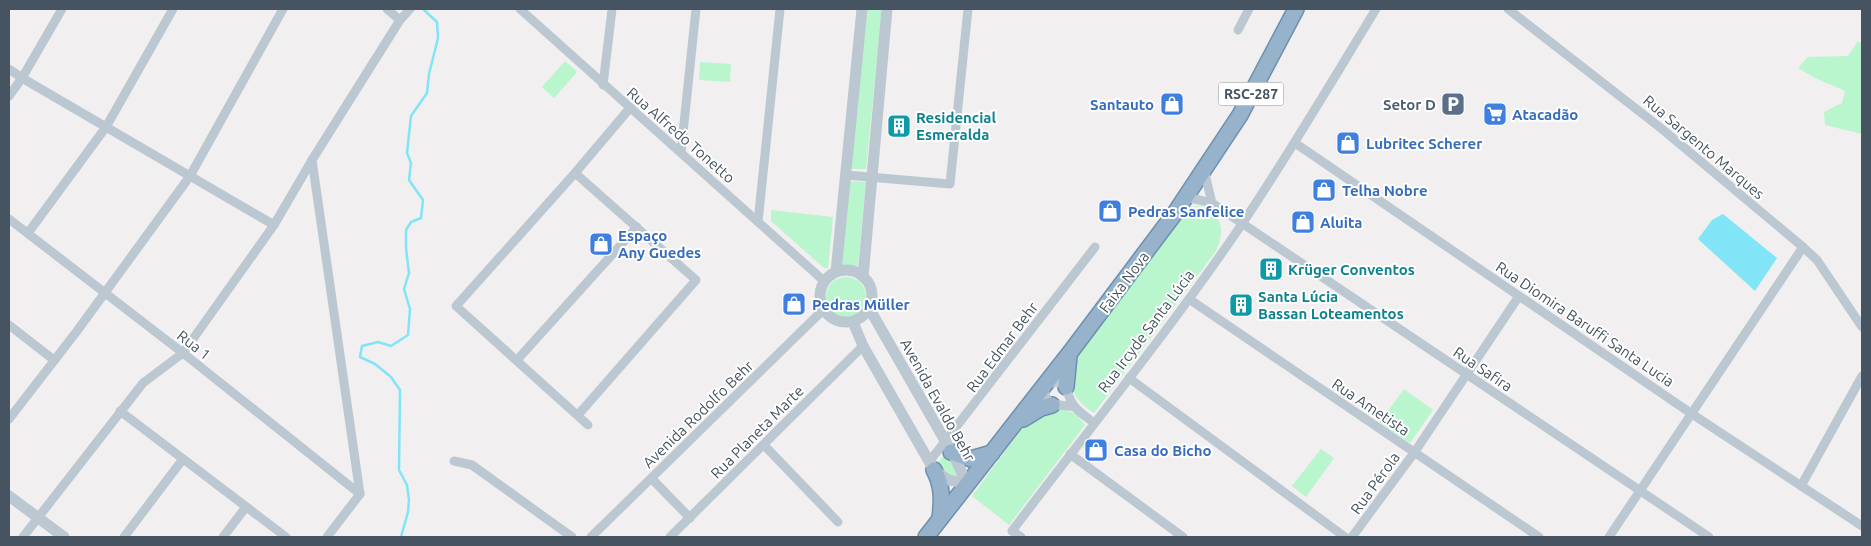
<svg xmlns="http://www.w3.org/2000/svg" width="1871" height="546" font-family="Ubuntu,sans-serif">
	<style>
		.green { fill: #b9f5cd }
		.water { fill: #81e4f7 }
		.lines { fill: none; stroke-linecap: round; stroke-linejoin: round }
		.stream { stroke: #81e4f7; stroke-width: 2.5 }
		.trunk-casing { stroke: #6d90b0; stroke-width: 18 }
		.minor { stroke: #bcc8d1; stroke-width: 9 }
		.tertiary { stroke: #bcc8d1; stroke-width: 11 }
		.trunk { stroke: #96b3cb; stroke-width: 15 }
		.labels { text-anchor: middle; dominant-baseline: central; stroke-width: 4; stroke-linejoin: round; paint-order: stroke }
		.shield { fill: #fff; stroke: #7d8790; stroke-width: 1 }
		.shield-label { font-size: 14px; font-weight: bold; fill: #455460 }
		.shop-label { font-size: 15px; font-weight: bold; fill: #366cbe; stroke: #fff; text-anchor: start }
		.service-label { font-size: 15px; font-weight: bold; fill: #4e5e75; stroke: #fff; text-anchor: end }
		.culture-label { font-size: 15px; font-weight: bold; fill: #0d838f; stroke: #fff; text-anchor: start }
		.street-label { font-size: 15px; fill: #455460; stroke: #fff }
	</style>
	<rect width="100%" height="100%" fill="#f2eff0"/>
	<!-- green -->
	<g class="green">
		<polygon points="867,9 882,9 866,169 851,169"/>
		<polygon points="1858,41 1862,44 1862,134 1825,125 1824,112 1842,103 1845,91 1815,78 1798,68 1808,57 1848,56"/>
		<polygon points="565,61 577,72 554,98 542,87"/>
		<polygon points="700,62 731,64 730,82 699,80"/>
		<polygon points="849,181 866,182 858,266 842,265"/>
		<path d="M1201,206C1223,215 1225,230 1216,251L1094,413C1069,397 1066,381 1079,354L1190,207Z"/>
		<polygon points="771,210 833,217 828,268 824,268 771,221"/>
		<circle cx="846" cy="297" r="20"/>
		<polygon points="1404,389 1433,410 1410,443 1379,423"/>
		<polygon points="1060,408 1076,414 1085,425 1009,525 972,496 1025,424 1035,415"/>
		<polygon points="1321,449 1334,458 1306,497 1292,486"/>
		<polygon points="944,455 948,456 959,477 957,479 939,466 938,463"/>
	</g>
	<!-- water -->
	<polygon class="water" points="1723,214 1777,258 1755,291 1698,239 1712,220"/>
	<g class="lines">
		<!-- stream -->
		<polyline class="stream" points="401,537 408,512 409,500 407,485 399,470 400,390 391,377 375,364 360,357 362,346 378,342 391,346 408,335 410,309 404,289 409,273 406,248 406,230 411,222 421,218 423,200 409,180 411,163 407,153 411,116 427,93 429,74 438,38 437,22 423,9"/>
		<!-- trunk casing -->
		<g class="trunk-casing">
			<g id="trunk">
				<polyline points="1066,387 1069,356"/>
				<polyline points="1023,419 1041,408 1052,405"/>
				<polyline points="951,452 971,459 992,453"/>
				<path d="M934,470C943,486 942,501 940,519"/>
				<polyline points="926,537 1072,350 1175,213 1240,115 1296,9"/>
			</g>
		</g>
		<!-- minor -->
		<g class="minor">
			<polyline points="387,9 400,20"/>
			<polyline points="520,9 824,281"/>
			<polyline points="1508,9 1662,129 1803,247 1817,260 1862,327"/>
			<polyline points="1238,30 1249,9"/>
			<polyline points="9,69 22,78 274,225"/>
			<polyline points="603,85 612,9"/>
			<polyline points="9,96 22,78 62,9"/>
			<polyline points="1295,143 1692,414 1862,526"/>
			<polyline points="681,152 696,9"/>
			<polyline points="312,160 360,494 327,537"/>
			<polyline points="1204,170 1212,203"/>
			<polyline points="575,173 696,280 578,415"/>
			<polyline points="846,175 950,184 968,9"/>
			<polyline points="1186,197 1212,203 1709,537"/>
			<polyline points="9,219 183,353 360,494"/>
			<polyline points="758,222 780,9"/>
			<polyline points="28,233 106,127 173,9"/>
			<polyline points="1189,299 1539,537"/>
			<polyline points="9,325 54,360"/>
			<polyline points="517,360 637,227"/>
			<polyline points="1129,378 1345,537"/>
			<path d="M1075,407C1059,404 1042,408 1045,385C1070,375 1064,394 1075,407C1080,413 1088,418 1094,423"/>
			<polyline points="120,411 286,537"/>
			<polyline points="9,419 77,331 190,176 283,9"/>
			<polyline points="588,425 456,306 575,173 630,108"/>
			<polyline points="764,445 838,522"/>
			<polyline points="1070,454 1183,537"/>
			<polyline points="454,461 472,465 572,537"/>
			<polyline points="929,462 1095,247"/>
			<polyline points="652,479 690,518"/>
			<polyline points="1801,486 1862,376"/>
			<polyline points="23,537 143,383 183,353 274,225 312,160 400,20 410,9"/>
			<polyline points="124,537 183,459"/>
			<polyline points="223,537 246,507"/>
			<polyline points="591,537 823,310"/>
			<polyline points="670,537 863,346"/>
			<path d="M1021,537L1012,531C1089,429 1170,330 1242,224C1289,154 1332,81 1376,9"/>
			<polyline points="1352,537 1414,453 1519,296"/>
			<polyline points="1609,537 1803,247"/>
		</g>
		<!-- tertiary -->
		<g class="tertiary">
			<circle cx="846" cy="296" r="26"/>
			<polyline points="836,272 862,9"/>
			<polyline points="863,277 887,9"/>
			<polyline points="869,308 955,458 967,484"/>
			<polyline points="853,322 863,346 934,470 949,480 967,484"/>
			<polyline points="9,496 64,537"/>
		</g>
		<!-- trunk -->
		<use href="#trunk" class="trunk"/>
	</g>
	<!-- icons -->
	<defs>
		<g id="shop-square" transform="scale(1.25)"><rect x="-9" y="-9" width="18" height="18" rx="4" fill="#3f7fe0" stroke="#fff"/><path d="M-5-2.5h2.3a2.7 3.5 0 0 1 5.4 0H5L5.5 6h-11ZM-1.5-2.5h3a1.5 2.3 0 0 0-3 0Z" fill="#fff"/></g>
		<g id="parking-square" transform="scale(1.25)"><rect x="-9" y="-9" width="18" height="18" rx="4" fill="#5c6f8a" stroke="#fff"/><path d="M-3.5-5.5H1a3.5 3.5 0 0 1 0 7H-1V5.5H-3.5ZM-1-3.4V-.6H.8a1.4 1.4 0 0 0 0-2.8Z" fill="#fff"/></g>
		<g id="supermarket-square" transform="scale(1.25)"><rect x="-9" y="-9" width="18" height="18" rx="4" fill="#3f7fe0" stroke="#fff"/><path d="M-6-5.5h2.5l.6 2H6L4.5 2H-2.5L-4.4-4H-6ZM-1.5 3.2a1.3 1.3 0 1 0 .1 0ZM3 3.2a1.3 1.3 0 1 0 .1 0Z" fill="#fff"/></g>
		<g id="building-square" transform="scale(1.25)"><rect x="-9" y="-9" width="18" height="18" rx="4" fill="#0f9aa8" stroke="#fff"/><path d="M-4-6H4V6H1V3H-1V6H-4ZM-2.5-4.3h1.7v1.8h-1.7ZM.8-4.3h1.7v1.8H.8ZM-2.5-1h1.7V.8h-1.7ZM.8-1h1.7V.8H.8Z" fill="#fff"/></g>
	</defs>
	<g fill-rule="evenodd">
		<use href="#shop-square" x="1172" y="104"/>
		<use href="#parking-square" x="1453" y="104"/>
		<use href="#supermarket-square" x="1495" y="114"/>
		<use href="#building-square" x="899" y="126"/>
		<use href="#shop-square" x="1348" y="143"/>
		<use href="#shop-square" x="1324" y="190"/>
		<use href="#shop-square" x="1110" y="211"/>
		<use href="#shop-square" x="1303" y="222"/>
		<use href="#shop-square" x="601" y="244"/>
		<use href="#building-square" x="1271" y="269"/>
		<use href="#shop-square" x="794" y="304"/>
		<use href="#building-square" x="1241" y="305"/>
		<use href="#shop-square" x="1096" y="450"/>
	</g>
	<g class="labels">
		<!-- shield labels -->
		<rect class="shield" x="1218.5" y="82.5" width="65" height="23" rx="4"/>
		<g class="shield-label">
			<text x="1251" y="94">RSC-287</text>
		</g>
		<!-- shop labels -->
		<g class="shop-label">
			<text x="1154" y="104" text-anchor="end">Santauto</text>
			<text x="1512" y="114">Atacadão</text>
			<text x="1366" y="143">Lubritec Scherer</text>
			<text x="1342" y="190">Telha Nobre</text>
			<text x="1128" y="211">Pedras Sanfelice</text>
			<text x="1320" y="222">Aluita</text>
			<text x="618" y="235">Espaço<tspan x="618" dy="17">Any Guedes</tspan></text>
			<text x="812" y="304">Pedras Müller</text>
			<text x="1114" y="450">Casa do Bicho</text>
		</g>
		<!-- service labels -->
		<g class="service-label">
			<text x="1436" y="104">Setor D</text>
		</g>
		<!-- culture labels -->
		<g class="culture-label">
			<text x="916" y="117">Residencial<tspan x="916" dy="17">Esmeralda</tspan></text>
			<text x="1288" y="269">Krüger Conventos</text>
			<text x="1258" y="296">Santa Lúcia<tspan x="1258" dy="17">Bassan Loteamentos</tspan></text>
		</g>
		<!-- street labels -->
		<g class="street-label">
			<text transform="translate(681 135) rotate(41)">Rua Alfredo Tonetto</text>
			<text transform="translate(1704 147) rotate(40)">Rua Sargento Marques</text>
			<text transform="translate(1124 282) rotate(-53)">Faixa Nova</text>
			<text transform="translate(1585 324) rotate(34)">Rua Diomira Baruffi Santa Lucia</text>
			<text transform="translate(1146 331) rotate(-53)">Rua Ircyde Santa Lúcia</text>
			<text transform="translate(194 345) rotate(38)">Rua 1</text>
			<text transform="translate(1002 347) rotate(-53)">Rua Edmar Behr</text>
			<text transform="translate(1483 369) rotate(34)">Rua Safira</text>
			<text transform="translate(938 400) rotate(61)">Avenida Evaldo Behr</text>
			<text transform="translate(1371 407) rotate(34)">Rua Ametista</text>
			<text transform="translate(698 414) rotate(-44)">Avenida Rodolfo Behr</text>
			<text transform="translate(757 432) rotate(-45)">Rua Planeta Marte</text>
			<text transform="translate(1375 483) rotate(-54)">Rua Pérola</text>
		</g>
	</g>
	<!-- border -->
	<rect width="1871" height="546" fill="none" stroke="#455460" stroke-width="20"/>
</svg>
